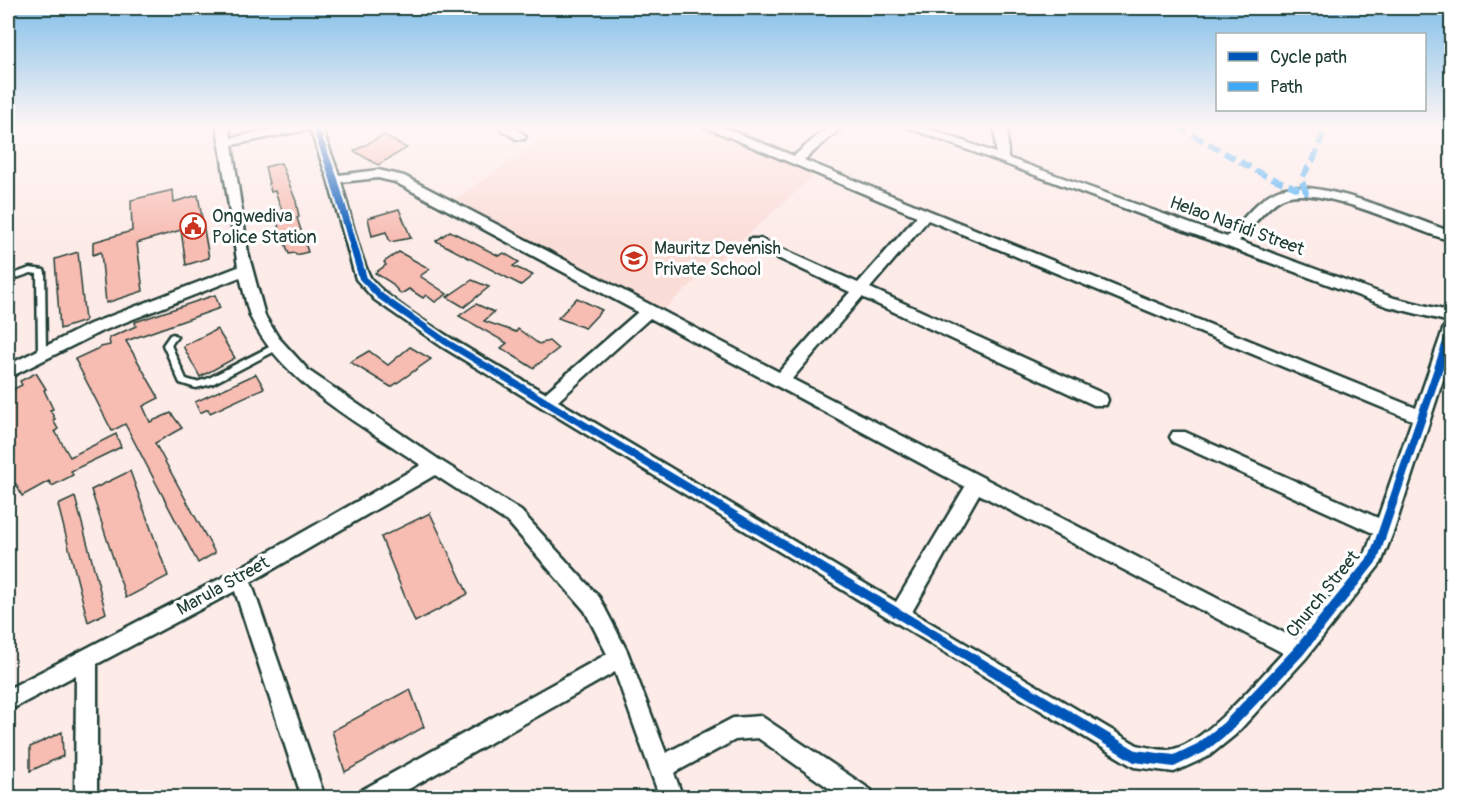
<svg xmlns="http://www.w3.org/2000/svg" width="1459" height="805" font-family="Pangolin,sans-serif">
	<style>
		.built { fill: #fbddd8 }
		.building { fill: #f7bcb2; stroke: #1f3d34; stroke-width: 1.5 }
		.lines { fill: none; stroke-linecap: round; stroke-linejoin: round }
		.service-casing { stroke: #1f3d34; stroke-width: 5 }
		.minor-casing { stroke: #1f3d34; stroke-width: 5 }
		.service { fill: #fff; fill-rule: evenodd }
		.minor { fill: #fff; fill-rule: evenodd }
		.quiet { stroke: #3fa9f5; stroke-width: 6; stroke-dasharray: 12 6; stroke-linecap: butt }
		.cycleway-casing { stroke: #fff; stroke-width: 4 }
		.cycleway { fill: #0057b8; fill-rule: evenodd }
		.labels { text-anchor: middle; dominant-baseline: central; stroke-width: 6; stroke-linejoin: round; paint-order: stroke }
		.poi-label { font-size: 18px; fill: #1f3d34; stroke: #fff; text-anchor: start }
		.street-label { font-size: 18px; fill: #1f3d34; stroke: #fff }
	</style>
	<rect width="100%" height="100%" fill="#fdebe8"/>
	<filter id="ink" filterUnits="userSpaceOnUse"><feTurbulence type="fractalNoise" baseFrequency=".0167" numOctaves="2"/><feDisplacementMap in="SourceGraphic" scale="12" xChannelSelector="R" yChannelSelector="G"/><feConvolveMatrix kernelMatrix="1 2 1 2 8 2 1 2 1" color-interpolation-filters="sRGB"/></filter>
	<g filter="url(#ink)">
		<!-- built -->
		<polygon class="built" points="560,126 709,126 818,172 656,316 447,205"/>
		<!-- building -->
		<g class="building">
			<polygon points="383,135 407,148 378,165 354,151"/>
			<polygon points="281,163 296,201 299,217 297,218 308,252 296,255 295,253 289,254 284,240 280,241 277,215 283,213 275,191 271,192 265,167"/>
			<polygon points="173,190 174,202 198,195 209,258 186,265 181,230 137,243 143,291 106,303 101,252 93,255 93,242 132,231 131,200"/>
			<polygon points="399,209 411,238 390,242 386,232 372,236 368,218"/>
			<polygon points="450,231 499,256 504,253 519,262 513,266 533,275 521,285 436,241"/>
			<polygon points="78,252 85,321 60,329 55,259"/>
			<polygon points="399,252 430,269 420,276 447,294 435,302 426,295 423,298 409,289 401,294 390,282 375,273 386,265 384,262"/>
			<polygon points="472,280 489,287 464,307 447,297"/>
			<polygon points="215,295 220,308 126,341 159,398 143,406 150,422 171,413 182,428 155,443 215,553 198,563 125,424 112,431 75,359 101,347 110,345 109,338 136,326 135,322"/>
			<polygon points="577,298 602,310 585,328 558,318"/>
			<polygon points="476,304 494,312 484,321 516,332 518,329 539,344 549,341 558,349 533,368 501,348 507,343 459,316"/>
			<polygon points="217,329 235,358 200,377 183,346"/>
			<polygon points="410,347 431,359 391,387 350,362 369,351 388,365"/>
			<polygon points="36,373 46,389 44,390 53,409 50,410 55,419 53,420 58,429 55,431 70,457 116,434 121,447 71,471 73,475 52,486 49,481 22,496 16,484 11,486 8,479 8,392 22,385 20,381"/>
			<polygon points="256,374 264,388 210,413 208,409 200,413 195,402"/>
			<polygon points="130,471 168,576 126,598 91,490"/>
			<polygon points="75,497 106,613 88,622 58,505"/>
			<polygon points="430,513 468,594 415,622 381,537"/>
			<polygon points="410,689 424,727 345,772 332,731"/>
			<polygon points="62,732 63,756 30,771 30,747"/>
		</g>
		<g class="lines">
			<!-- service casing -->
			<g class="service-casing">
				<g id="service">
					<polygon points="30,268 44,270 45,272 46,353 42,356 38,353 37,274 31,273 8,281 8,276"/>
					<polygon points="173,334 177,337 171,345 186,379 196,382 207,379 275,344 278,343 282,346 281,348 212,384 196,388 180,383 163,345 170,335"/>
				</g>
			</g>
			<!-- minor casing -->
			<g class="minor-casing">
				<g id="minor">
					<path d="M217,126H229L231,138L287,126H321L339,175L378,170L404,176L779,372L850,292L750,245V239H760L858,283L917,216L703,126H720L794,156L829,126H843L804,160L1416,408L1444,327L1450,322L1386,306L904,126H922L996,153L995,126H1007L1008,158L1227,237C1241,222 1258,198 1278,190C1314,176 1414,219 1452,232V241C1414,231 1322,185 1286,197C1271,201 1250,229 1239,241L1394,298L1452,312V352L1394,530L1381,563L1306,658L1235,735L1209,756L1174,772L1134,767L441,346L375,300L356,279L328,179L310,129L232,145L248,253L265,316L278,337L309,371L441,461L521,511L599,597L627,651L666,753L733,718L761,716L871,790L874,798H843L758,738L735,740L674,773L683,798H660L615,672L393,798H359L362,790L607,654L585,611L509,523L435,475L251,582L325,798H302L235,591L97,664V798H75L76,675L8,711V689L233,572L421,465C362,425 283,384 251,318C246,306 244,290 240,277L100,332L8,378V365L90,324L238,267ZM378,178L395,182L638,312L545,393C513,375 381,302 369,275C356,247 350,212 341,182ZM928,220L1412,420L1378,518L1185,432H1173L1170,437L1173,442L1373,533L1366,552L1296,639L792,379L862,297L1094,405H1106L1108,400L1106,395L870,288ZM650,318L965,487L896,602L558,401ZM979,494L1283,653C1258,679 1208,741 1174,749C1164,752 1148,747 1137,745L912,612Z"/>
					<polygon points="497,126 512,126 526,136 524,139 516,139"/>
				</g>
			</g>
			<!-- service -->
			<use href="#service" class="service"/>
			<!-- minor -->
			<use href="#minor" class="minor"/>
			<!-- quiet -->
			<polyline class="quiet" points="1177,126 1262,174 1306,192 1301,179 1314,158 1326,126"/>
			<!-- cycleway casing -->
			<g class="cycleway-casing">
				<polygon id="cycleway" points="312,126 318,126 338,179 367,278 383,294 449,340 1136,750 1174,755 1197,744 1223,723 1295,647 1370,555 1448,327 1452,324 1452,341 1378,560 1303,655 1231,731 1205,752 1174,767 1134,762 443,344 377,298 359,279 330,179"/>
			</g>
			<!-- cycleway -->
			<use href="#cycleway" class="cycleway"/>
		</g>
	</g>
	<!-- sky -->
	<linearGradient id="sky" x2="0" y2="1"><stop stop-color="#82bfe9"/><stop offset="0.53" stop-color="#fef6f5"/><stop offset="1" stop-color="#fef6f5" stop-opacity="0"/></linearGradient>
	<rect width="1459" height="239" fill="url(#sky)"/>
	<!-- icons -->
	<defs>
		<g id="civic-ring" transform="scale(1.35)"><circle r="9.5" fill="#fff" stroke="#c8321e" stroke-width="1.5"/><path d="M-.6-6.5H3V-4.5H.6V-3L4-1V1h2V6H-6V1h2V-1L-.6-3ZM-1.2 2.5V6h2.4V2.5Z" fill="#c8321e"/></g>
		<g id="school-ring" transform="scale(1.35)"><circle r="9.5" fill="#fff" stroke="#c8321e" stroke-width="1.5"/><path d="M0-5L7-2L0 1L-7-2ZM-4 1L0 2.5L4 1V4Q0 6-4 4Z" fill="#c8321e"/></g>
	</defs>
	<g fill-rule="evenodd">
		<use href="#civic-ring" x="193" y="226"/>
		<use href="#school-ring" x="634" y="258"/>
	</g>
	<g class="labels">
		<!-- poi labels -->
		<g class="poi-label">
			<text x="212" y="216">Ongwediva<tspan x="212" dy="21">Police Station</tspan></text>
			<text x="654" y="248">Mauritz Devenish<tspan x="654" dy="21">Private School</tspan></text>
		</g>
		<!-- street labels -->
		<g class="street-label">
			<text transform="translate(1237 226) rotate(20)">Helao Nafidi Street</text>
			<text transform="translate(223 586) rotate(-29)">Marula Street</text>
			<text transform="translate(1323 594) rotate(-51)">Church Street</text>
		</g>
	</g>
	<!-- margin -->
	<rect width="1459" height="805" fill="none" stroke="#fff" stroke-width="30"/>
	<rect x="15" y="15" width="1429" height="775" fill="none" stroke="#1f3d34" stroke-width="2" filter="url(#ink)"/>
	<!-- legend -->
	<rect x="1216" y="33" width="210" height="78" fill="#ffffff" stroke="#a5b1ae" stroke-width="1.5"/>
	<rect x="1228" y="52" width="30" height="9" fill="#0057b8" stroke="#a5b1ae" stroke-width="1.5"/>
	<text x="1270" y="63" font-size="18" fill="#1f3d34">Cycle path</text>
	<rect x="1228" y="82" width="30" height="9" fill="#3fa9f5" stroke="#a5b1ae" stroke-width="1.5"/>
	<text x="1270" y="93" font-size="18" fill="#1f3d34">Path</text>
</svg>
